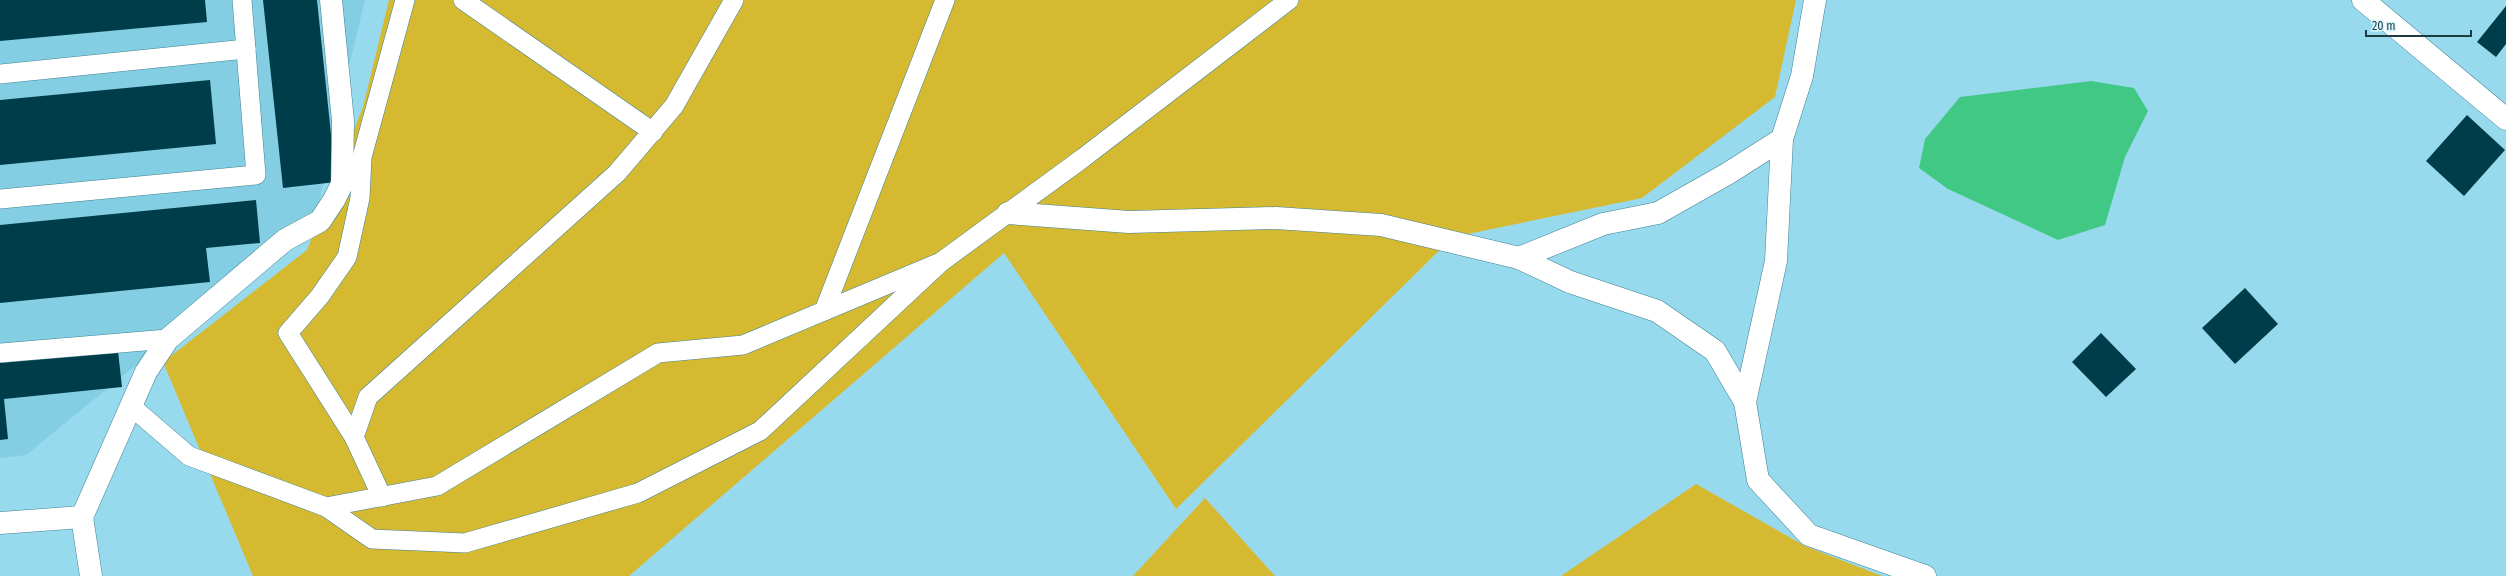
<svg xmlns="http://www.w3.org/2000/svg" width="2506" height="576" font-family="'Fira Sans Condensed',sans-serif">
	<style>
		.built { fill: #83cee2 }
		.green { fill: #d5ba31 }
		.water { fill: #41c885 }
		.building { fill: #003d4a }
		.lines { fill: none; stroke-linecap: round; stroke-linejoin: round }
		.lane-casing { stroke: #418293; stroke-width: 20 }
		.street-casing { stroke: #418293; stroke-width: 23 }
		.lane { stroke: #fff; stroke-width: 19 }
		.street { stroke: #fff; stroke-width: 22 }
	</style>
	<rect width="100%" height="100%" fill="#98daed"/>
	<!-- built -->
	<polygon class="built" points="0,0 365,0 334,128 318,208 300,231 26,455 0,458"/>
	<!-- green -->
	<g class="green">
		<polygon points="389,0 1796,0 1775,97 1642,198 1453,237 1176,509 1004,253 629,576 253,576 163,362 307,250 363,107"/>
		<polygon points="1696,484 1805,546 1882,576 1561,576"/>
		<polygon points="1205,498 1275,576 1133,576"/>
	</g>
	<!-- water -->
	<polygon class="water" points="2091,81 2134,88 2148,111 2125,157 2105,225 2058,240 1948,189 1919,168 1925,139 1960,97"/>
	<!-- building -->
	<g class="building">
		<polygon points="0,0 205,0 207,22 0,41"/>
		<polygon points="263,0 317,0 336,182 283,188"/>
		<polygon points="2506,6 2506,44 2496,57 2477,42"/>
		<polygon points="210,80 216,144 0,165 0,100"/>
		<polygon points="2467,115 2505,150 2464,196 2426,161"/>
		<polygon points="256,200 260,243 206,248 210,282 0,303 0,225"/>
		<polygon points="2245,288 2278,324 2235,364 2202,328"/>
		<polygon points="2101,333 2136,369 2106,397 2072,362"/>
		<polygon points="118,351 122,387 4,399 8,439 0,440 0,363"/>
	</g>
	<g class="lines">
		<!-- lane casing -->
		<g class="lane-casing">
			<g id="lane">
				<polyline points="463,0 653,132"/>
				<polyline points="0,74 246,49"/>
				<polyline points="0,199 256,175 242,0"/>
				<polyline points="824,311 941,262 1083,158 1289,0"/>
				<polyline points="0,353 168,339"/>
				<polyline points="132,407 189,456 326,507 437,486 658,353 743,345 824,311 945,0"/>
				<polyline points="354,437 288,333 320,296 347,257 360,198 362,157 405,0"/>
				<polyline points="382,497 354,437 368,397 617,173 674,106 734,0"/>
				<polyline points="326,507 372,539 465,543 638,493 760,431 941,262"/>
			</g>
		</g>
		<!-- street casing -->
		<g class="street-casing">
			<g id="street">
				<polyline points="2363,0 2506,119"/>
				<polyline points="1008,213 1129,222 1276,218 1381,225 1519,258 1570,282 1657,311 1715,351 1745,402 1758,480 1809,535 1925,576"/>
				<polyline points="1519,258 1603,224 1658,213 1727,174 1782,139 1802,76 1815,0"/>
				<polyline points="1745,402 1776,261 1782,139"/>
				<polyline points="82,517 91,576"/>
				<polyline points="0,523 82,517 146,372 168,339 285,240 320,221 334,200 342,184 343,121 331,0"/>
			</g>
		</g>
		<!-- lane -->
		<use href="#lane" class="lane"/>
		<!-- street -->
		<use href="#street" class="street"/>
	</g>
	<!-- scale -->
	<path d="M2366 30v6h105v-6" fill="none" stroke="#1f3b42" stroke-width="2"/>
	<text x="2372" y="30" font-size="12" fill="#1f3b42" stroke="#d6f6ff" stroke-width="3" paint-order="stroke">20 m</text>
</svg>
